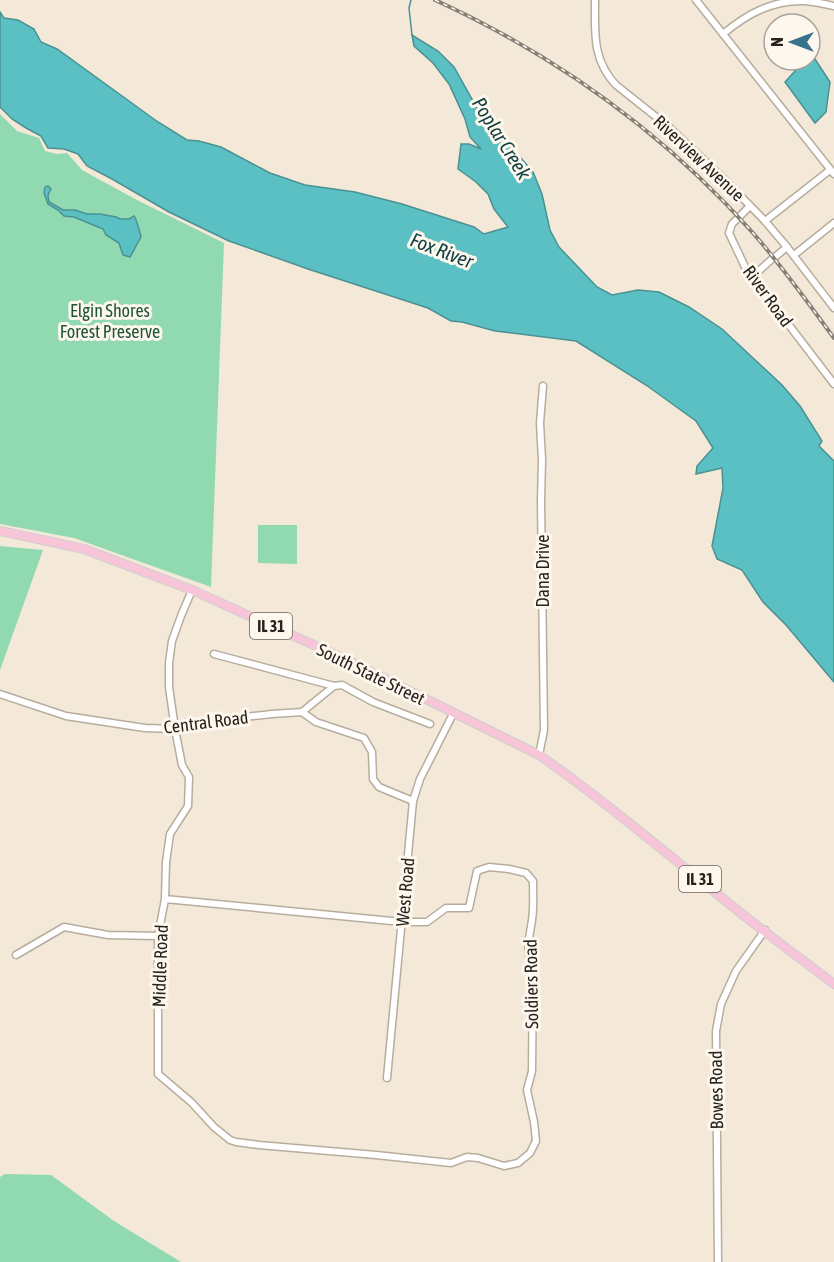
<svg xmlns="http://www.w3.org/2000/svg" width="834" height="1262" font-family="'Asap Condensed',sans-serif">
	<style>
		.green { fill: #90d9b1 }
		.water { fill: #5bc0c3; stroke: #4b9192; stroke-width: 1.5 }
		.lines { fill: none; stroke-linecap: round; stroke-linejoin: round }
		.stream { stroke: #4b9192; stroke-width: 1.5 }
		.minor-casing { stroke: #b7ad9e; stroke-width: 9 }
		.major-casing { stroke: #cfcfce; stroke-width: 10 }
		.minor { stroke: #fff; stroke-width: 6 }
		.major { stroke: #f7c4d8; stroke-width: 8 }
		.rail-casing { stroke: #878076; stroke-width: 4 }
		.rail { stroke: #fef7ed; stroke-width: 1.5; stroke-dasharray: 4.5; stroke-linecap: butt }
		.labels { text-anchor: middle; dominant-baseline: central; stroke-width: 6; stroke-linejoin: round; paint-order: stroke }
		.shield { fill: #fef7ed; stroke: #68635c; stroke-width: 1.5 }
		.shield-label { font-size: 16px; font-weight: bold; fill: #27231e }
		.street-label { font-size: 18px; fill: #27231e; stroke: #fef7ed }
		.park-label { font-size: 18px; fill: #1c553a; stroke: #fef7ed }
		.water-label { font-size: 20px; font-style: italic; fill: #0f3f40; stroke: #fef7ed }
	</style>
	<rect width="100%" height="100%" fill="#f4e9d9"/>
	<!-- green -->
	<g class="green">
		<polygon points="0,114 17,131 39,138 45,151 57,154 67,153 82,170 137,200 224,243 211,587 74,538 0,524"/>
		<polygon points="258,525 297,525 297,564 258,563"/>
		<polygon points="0,546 43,550 0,670"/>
		<polygon points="5,1174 51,1175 114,1221 181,1262 0,1262 0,1177"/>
	</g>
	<!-- water -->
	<g class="water">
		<polygon points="0,12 4,18 18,20 34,29 41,42 57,49 158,122 187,140 199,141 221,147 270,173 305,185 355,192 402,204 474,227 484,234 508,227 494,209 488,194 476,182 458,169 461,144 469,144 481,149 470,137 465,119 449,84 433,63 414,46 412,35 438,51 454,67 477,108 493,132 514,150 533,172 542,194 550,230 559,247 597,287 612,295 638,290 659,292 689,307 722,329 782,385 800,406 822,441 819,446 834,461 834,682 786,625 763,602 742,570 717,559 712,546 723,488 722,468 696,474 697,466 713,448 696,421 646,385 576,341 495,331 462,322 451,321 428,308 308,269 229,241 169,212 112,179 87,166 78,154 64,149 48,148 41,136 26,128 12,119 0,107"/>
		<polygon points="811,53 830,82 826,112 815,123 785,82 805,60 810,60 810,55"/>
		<path d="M48,186L51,189L48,195L49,202L63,210H75L87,214H100L116,217L120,219H129L134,216C136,218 140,233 141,237L130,257L123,255L119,243L106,235L103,229L74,217L64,216L58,210L48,204L44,193L45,187Z"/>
	</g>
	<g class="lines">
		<!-- stream -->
		<polyline class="stream" points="411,0 409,8 412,35"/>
		<!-- minor casing -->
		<g class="minor-casing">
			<g id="minor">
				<path d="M595,0C595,32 592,60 616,85L670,128L725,180L765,221L787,247L834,308"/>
				<polyline points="696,0 834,174"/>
				<path d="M723,34C747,14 772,0 805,1C815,2 825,4 834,6"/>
				<polyline points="750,206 732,224 729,233 746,269 834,384"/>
				<polyline points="765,221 830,170"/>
				<polyline points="794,255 834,223"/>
				<polyline points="775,257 787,247"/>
				<polyline points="752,277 772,259"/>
				<polyline points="214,654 334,686 342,685 373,702 430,724"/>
				<polyline points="0,694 66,716 145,728 175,729 206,721 272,714 302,712 334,686"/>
				<polyline points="302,712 316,722 364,738 372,752 373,779 379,787 413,801"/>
				<polyline points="539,755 544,730 541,501 542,460 540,423 543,386"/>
				<path d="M165,899L402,922H427L446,908H469L477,871L489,867L509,869L526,873L533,881C533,894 534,907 532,920C529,942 525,945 533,968L532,1071L527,1090L534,1122L536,1141L530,1153L518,1163L504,1166L478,1158L467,1157L451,1163L376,1155L259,1145L236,1142L230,1140L214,1127L191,1102L158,1074V936L165,899L166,862L170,834L188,806L189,777L182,765L175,729L169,687V663L172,641L181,616L192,590"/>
				<polyline points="16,955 64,927 108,935 158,936"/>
				<polyline points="387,1078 413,801 420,779 453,714"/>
				<polyline points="718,1262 716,1031 721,1004 736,971 765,930"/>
			</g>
		</g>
		<!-- major casing -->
		<g class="major-casing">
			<path id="major" d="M0,531L84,549L192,590L347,660L539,755C602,799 661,849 721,897C757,927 796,955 834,984"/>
		</g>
		<!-- minor -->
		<use href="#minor" class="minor"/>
		<!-- major -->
		<use href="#major" class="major"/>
		<!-- rail casing -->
		<g class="rail-casing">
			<path id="rail" d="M435,0C557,56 663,132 753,233C782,266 808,303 834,338"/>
		</g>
		<!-- rail -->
		<use href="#rail" class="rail"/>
	</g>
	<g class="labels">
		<!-- shield labels -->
		<g class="shield">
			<rect x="250" y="613" width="42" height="26" rx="4.5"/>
			<rect x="679" y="866" width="42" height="26" rx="4.5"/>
		</g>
		<g class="shield-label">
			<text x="271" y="626">IL 31</text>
			<text x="700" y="879">IL 31</text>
		</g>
		<!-- street labels -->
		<g class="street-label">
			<text transform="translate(699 158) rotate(43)">Riverview Avenue</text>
			<text transform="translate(768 296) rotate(54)">River Road</text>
			<text transform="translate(542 571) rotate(-90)">Dana Drive</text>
			<text transform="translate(371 674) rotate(26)">South State Street</text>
			<text transform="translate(206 722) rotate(-7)">Central Road</text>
			<text transform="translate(405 892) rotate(-85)">West Road</text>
			<text transform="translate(160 966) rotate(-88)">Middle Road</text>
			<text transform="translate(531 984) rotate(-91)">Soldiers Road</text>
			<text transform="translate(716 1090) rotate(-91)">Bowes Road</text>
		</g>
		<!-- park labels -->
		<g class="park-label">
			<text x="110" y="310">Elgin Shores<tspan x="110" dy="21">Forest Preserve</tspan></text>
		</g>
		<!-- water labels -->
		<g class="water-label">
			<text transform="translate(502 138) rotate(58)">Poplar Creek</text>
			<text transform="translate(442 250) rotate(21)">Fox River</text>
		</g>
	</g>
	<!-- north arrow -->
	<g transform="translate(792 42) rotate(270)"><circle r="28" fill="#fef7ed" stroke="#a8a29a" stroke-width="1.5"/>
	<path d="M0-4.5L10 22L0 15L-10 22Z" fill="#37738b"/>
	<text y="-9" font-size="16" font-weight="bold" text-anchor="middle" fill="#27231e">N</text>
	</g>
</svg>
